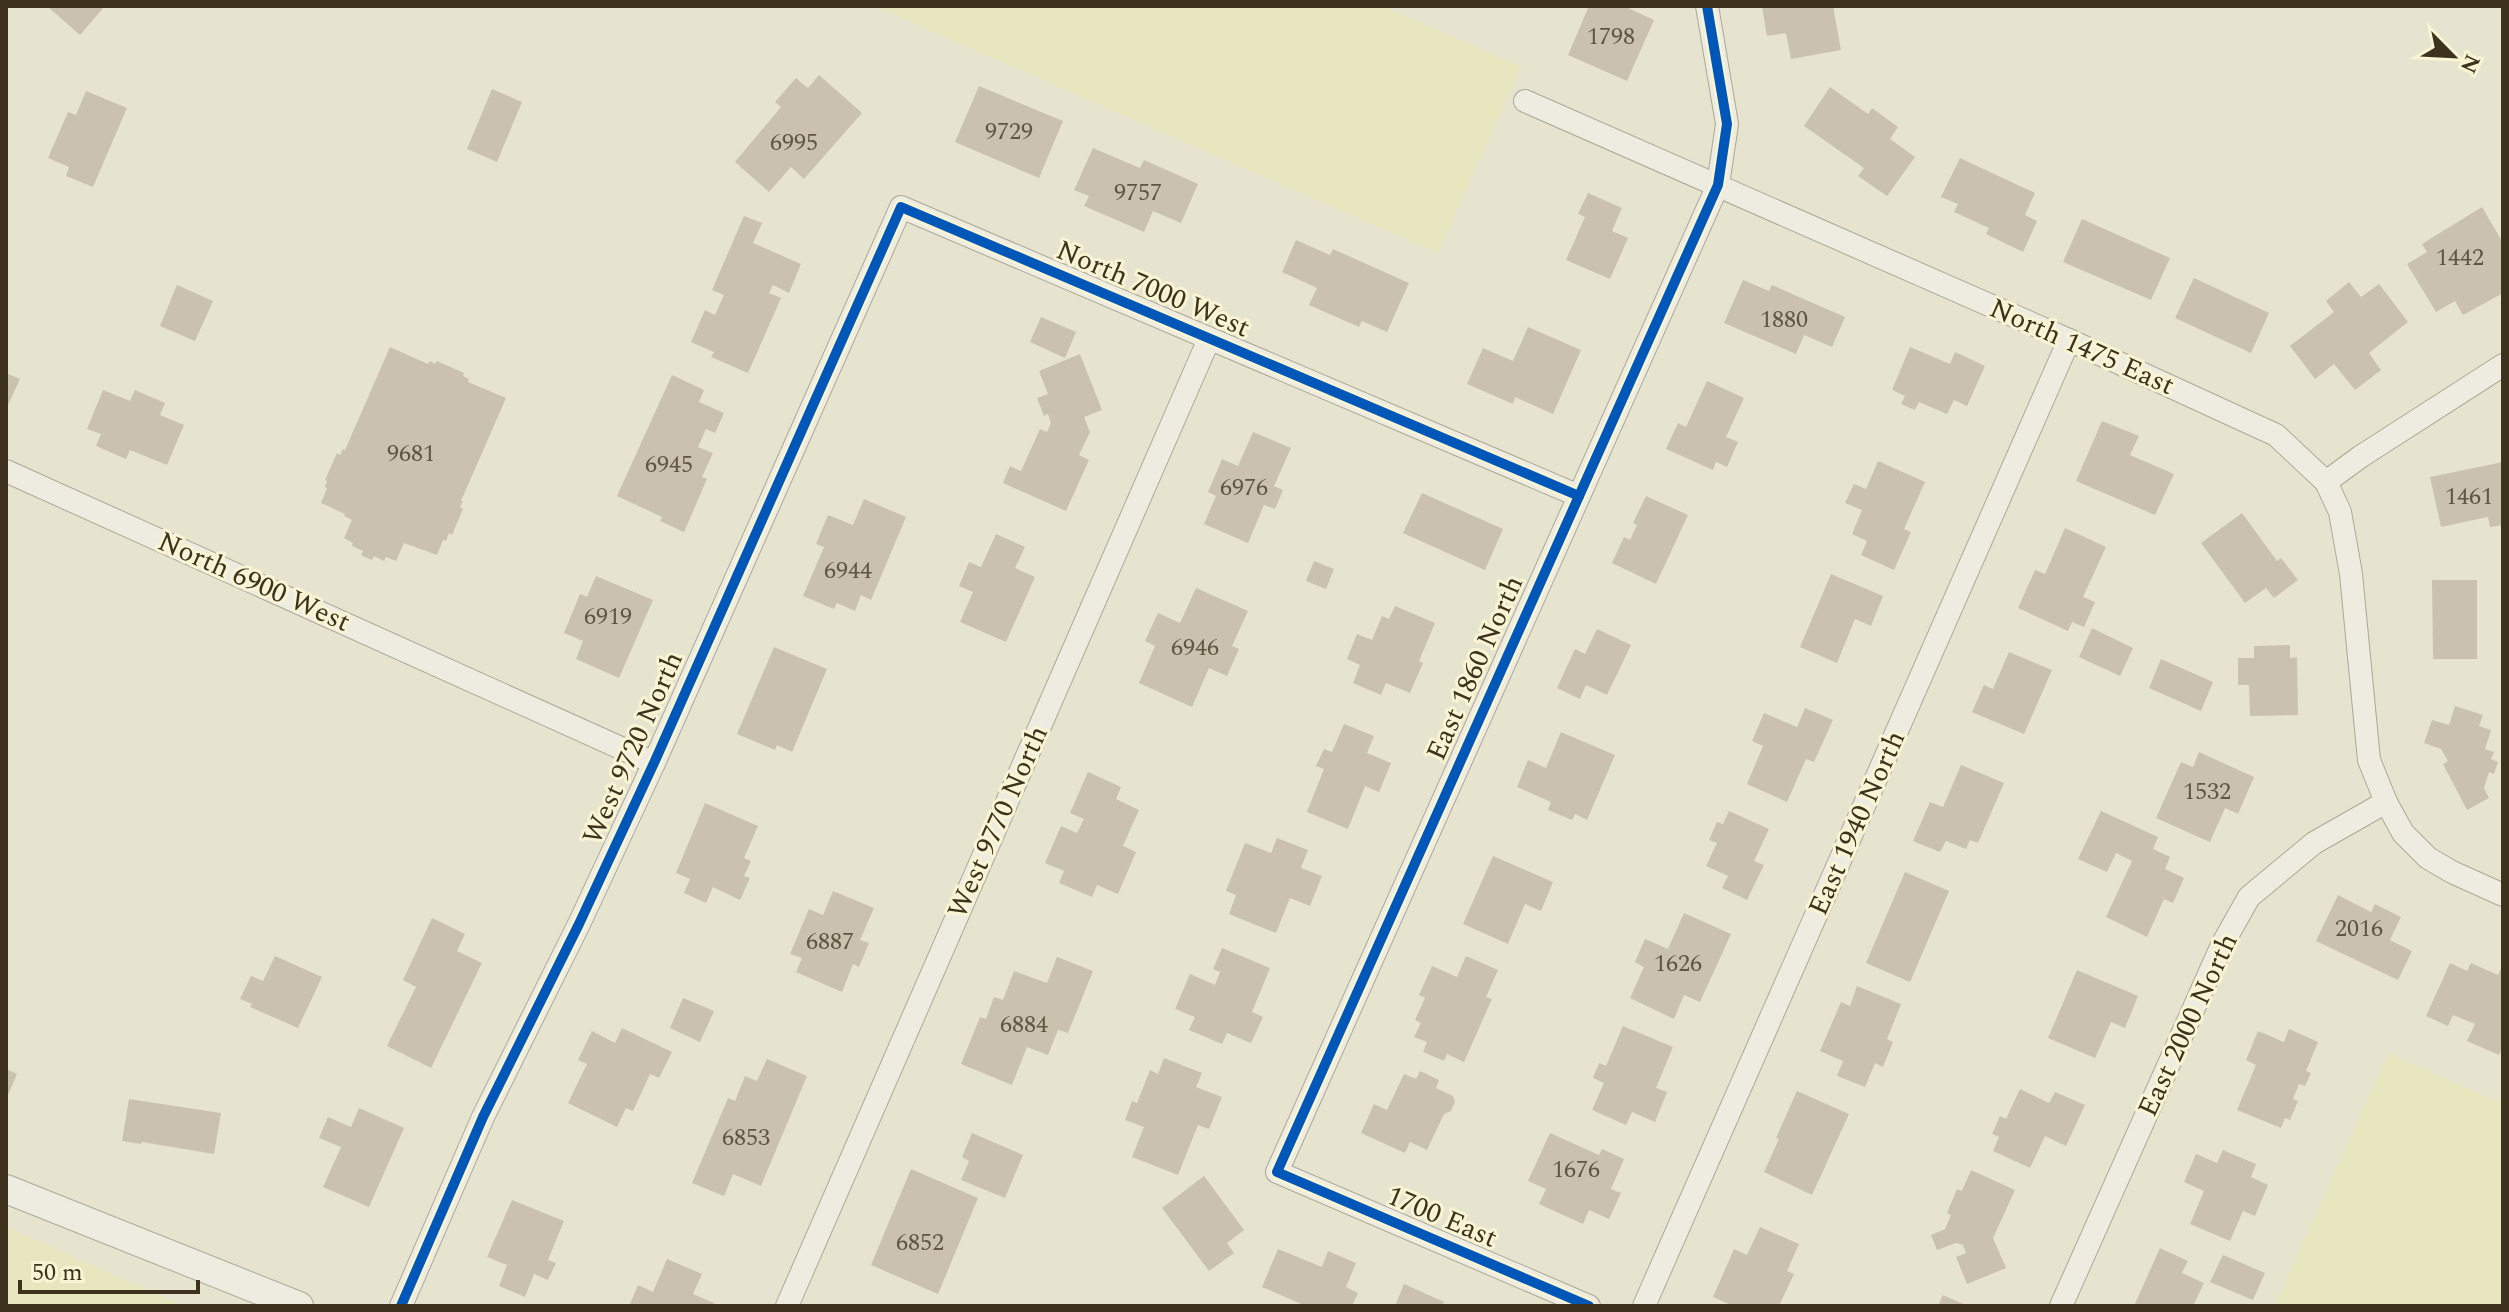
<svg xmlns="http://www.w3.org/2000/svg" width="2509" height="1312" font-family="Spectral,serif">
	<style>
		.farmland { fill: #e7e6be }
		.building { fill: #cac2af }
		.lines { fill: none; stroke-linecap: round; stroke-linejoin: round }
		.minor-casing { stroke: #aca897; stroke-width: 24 }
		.tertiary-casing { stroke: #aca897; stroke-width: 30 }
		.minor { stroke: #eeece0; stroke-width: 22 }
		.tertiary { stroke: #eeece0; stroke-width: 28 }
		.cycleway-casing { stroke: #f8f4d4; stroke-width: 15 }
		.cycleway { stroke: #0057b8; stroke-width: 10 }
		.labels { text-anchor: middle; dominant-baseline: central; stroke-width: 6; stroke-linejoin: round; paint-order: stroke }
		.number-label { font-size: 24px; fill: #605642 }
		.street-label { font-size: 28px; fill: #3c321e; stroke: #f8f4d4 }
	</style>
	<rect width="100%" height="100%" fill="#e6e4ce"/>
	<!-- farmland -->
	<g class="farmland">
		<polygon points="875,6 1383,6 1521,67 1438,253"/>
		<polygon points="2388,1053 2503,1104 2503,1306 2275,1306"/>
		<polygon points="6,1227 184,1306 6,1306"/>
	</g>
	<!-- building -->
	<g class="building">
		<polygon points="47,6 105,6 80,35"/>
		<polygon points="1589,6 1624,6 1654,20 1627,81 1568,55"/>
		<polygon points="1762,6 1833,6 1841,50 1791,59 1786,33 1767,36"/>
		<polygon points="819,75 862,113 804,179 791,167 769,192 735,162 781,107 775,102 796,78 808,88"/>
		<polygon points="979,86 1063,121 1039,178 955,142"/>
		<polygon points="1830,87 1868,114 1872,108 1898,127 1890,139 1915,157 1887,196 1858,176 1864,168 1804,126"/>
		<polygon points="492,89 522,102 497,162 467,149"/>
		<polygon points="86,91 127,108 93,187 66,176 69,167 48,158 68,112 76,115"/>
		<polygon points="1093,148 1140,168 1144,160 1198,184 1181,223 1153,211 1144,232 1084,206 1089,196 1074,190"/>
		<polygon points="1960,158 2035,193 2025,215 2037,221 2023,252 1986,234 1989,228 1954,212 1958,204 1941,197"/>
		<polygon points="1588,193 1622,208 1612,231 1628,238 1610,279 1566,260 1585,217 1578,214"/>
		<polygon points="2482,207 2503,243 2503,293 2463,315 2455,301 2436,312 2407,264 2427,252 2422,244"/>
		<polygon points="744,216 762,223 753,243 801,264 789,293 773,285 769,293 781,298 748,373 711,357 714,352 691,342 705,310 715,315 724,295 712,290"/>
		<polygon points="2082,219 2170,258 2151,300 2063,262"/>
		<polygon points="1296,240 1330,255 1333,249 1409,283 1387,332 1362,321 1359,327 1309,305 1317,288 1282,272"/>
		<polygon points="2194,278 2269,313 2251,353 2175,318"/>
		<polygon points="1743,280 1769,291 1772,285 1845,317 1832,347 1804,335 1796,354 1724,323"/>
		<polygon points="2349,282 2361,297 2379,284 2408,322 2369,353 2381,370 2355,390 2334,364 2315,379 2290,346 2334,312 2326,301"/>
		<polygon points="177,285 213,301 195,341 160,326"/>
		<polygon points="1041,317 1076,332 1065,358 1030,342"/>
		<polygon points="1528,327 1581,350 1553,414 1515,397 1513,404 1467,384 1483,348 1513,361"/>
		<polygon points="390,347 428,364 430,361 435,364 437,361 464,373 463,376 469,379 468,382 506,398 461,501 463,501 460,507 463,509 452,535 449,533 446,541 443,540 437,555 404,543 396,561 386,557 384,561 374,556 372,560 361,555 363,551 352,546 353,543 344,538 352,520 344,516 345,514 321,503 327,488 325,487 327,481 325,480 337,453 340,455 343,449 345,450"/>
		<polygon points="1910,347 1950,364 1955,352 1985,366 1967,406 1954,400 1947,414 1919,402 1915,410 1901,404 1905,396 1892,390"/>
		<polygon points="1080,354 1102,410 1084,417 1090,432 1079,455 1089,460 1066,511 1003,483 1010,466 1021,471 1040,429 1047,432 1051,423 1048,414 1044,416 1037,398 1048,394 1039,371"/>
		<polygon points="6,373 20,379 8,405 6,404"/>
		<polygon points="672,375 704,390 699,402 724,413 715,433 706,429 698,447 713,453 702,477 707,479 684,532 660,521 662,517 617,496"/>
		<polygon points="1707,381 1744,398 1726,437 1738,442 1727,467 1716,462 1713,470 1666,449 1678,423 1686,427"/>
		<polygon points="103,390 130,401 135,390 165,403 160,415 184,425 167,465 130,450 126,459 96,446 101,434 87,429"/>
		<polygon points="2102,421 2139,436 2130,455 2174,474 2155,515 2076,481"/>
		<polygon points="1253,432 1291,448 1274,486 1283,490 1275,509 1264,505 1248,543 1204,524 1216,496 1208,492 1222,459 1238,466"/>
		<polygon points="1878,461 1925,482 1904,529 1911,532 1894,570 1861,555 1867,541 1852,534 1862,510 1845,503 1854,484 1866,489"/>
		<polygon points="2503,462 2503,525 2490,527 2488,517 2441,527 2430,477"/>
		<polygon points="1422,493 1503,529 1485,570 1403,533"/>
		<polygon points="1646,496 1688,515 1656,584 1612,563 1624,537 1630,540 1637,525 1633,523"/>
		<polygon points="864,499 906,517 871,600 861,595 855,611 837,603 834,609 803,596 824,547 816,544 828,515 853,525"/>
		<polygon points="2242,513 2277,561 2281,558 2298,580 2274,598 2266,588 2245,603 2201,543"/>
		<polygon points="2065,528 2106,547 2083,597 2095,602 2084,627 2072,622 2068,631 2018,608 2035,570 2045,574"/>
		<polygon points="996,534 1025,547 1015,568 1035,577 1006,642 960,622 973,592 959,586 969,562 981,567"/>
		<polygon points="1314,561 1334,569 1326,589 1306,581"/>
		<polygon points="1831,574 1883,596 1871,626 1855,619 1837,663 1800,647"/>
		<polygon points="596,576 653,600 619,678 576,659 583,641 564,633 580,594 587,597"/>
		<polygon points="2432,580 2477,580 2477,659 2433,659"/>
		<polygon points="1196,588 1248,611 1232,646 1239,649 1227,676 1209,668 1192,707 1139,683 1155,646 1145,641 1158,613 1180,623"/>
		<polygon points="1395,606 1435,623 1419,661 1423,663 1410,693 1386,683 1381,695 1353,683 1360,665 1347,659 1357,634 1372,640 1382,616 1389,619"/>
		<polygon points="2092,628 2133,648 2120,676 2079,657"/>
		<polygon points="1597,629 1631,645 1607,695 1586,685 1580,699 1557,688 1575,649 1585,654"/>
		<polygon points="2290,645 2290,658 2297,657 2298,715 2250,716 2249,685 2238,685 2238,658 2254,658 2254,646"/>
		<polygon points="774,647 827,669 792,752 777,745 775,750 737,734"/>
		<polygon points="2009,652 2052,670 2024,734 1972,712 1984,685 1993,689"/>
		<polygon points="2161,659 2213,682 2201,711 2149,688"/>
		<polygon points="2455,706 2483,715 2479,726 2491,730 2485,749 2494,752 2491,759 2498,762 2494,774 2489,772 2484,788 2489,798 2467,810 2443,764 2448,761 2441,749 2424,743 2432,720 2449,725"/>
		<polygon points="1805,708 1833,720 1814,762 1806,759 1787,802 1747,784 1763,746 1752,741 1764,713 1797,727"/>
		<polygon points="1344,724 1374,736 1367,753 1391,763 1379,792 1365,786 1348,829 1307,812 1324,769 1316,766 1324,749 1332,752"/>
		<polygon points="1561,732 1615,755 1587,820 1575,814 1572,820 1548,810 1551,802 1517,787 1528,760 1546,768"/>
		<polygon points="2199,752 2254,777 2238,814 2225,808 2210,842 2156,818 2181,762 2193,767"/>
		<polygon points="1961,765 2004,783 1978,843 1970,840 1966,849 1946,841 1940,852 1913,841 1930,802 1943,807"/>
		<polygon points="1088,772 1121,787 1116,799 1139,810 1123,846 1136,852 1118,894 1097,885 1092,897 1059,883 1064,871 1045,863 1061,826 1077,833 1084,819 1070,813"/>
		<polygon points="705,803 758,826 744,858 751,861 744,876 750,878 740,900 713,887 706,903 684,893 690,879 676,873"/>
		<polygon points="1729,811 1769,829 1754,861 1764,865 1747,900 1722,888 1728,876 1706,866 1717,843 1709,840 1717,822 1723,824"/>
		<polygon points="2101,811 2158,837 2153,849 2170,857 2165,869 2184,878 2173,903 2164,899 2147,937 2106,917 2132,861 2116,853 2107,872 2078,859"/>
		<polygon points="1277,838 1308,850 1301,868 1322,876 1310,906 1290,898 1276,933 1229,914 1236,895 1226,891 1245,843 1271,853"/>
		<polygon points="1493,856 1553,882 1541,911 1525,904 1508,944 1463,924"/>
		<polygon points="1905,872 1949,891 1910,982 1866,963"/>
		<polygon points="833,891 874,908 860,940 869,943 859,967 853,964 842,992 796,972 802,958 790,954 809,909 823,915"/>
		<polygon points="2338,895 2371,912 2375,904 2401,917 2390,940 2412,951 2398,980 2316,941"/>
		<polygon points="1684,913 1731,934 1700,1002 1684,995 1674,1019 1630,998 1644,967 1635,962 1645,939 1668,949"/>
		<polygon points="432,918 465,934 457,951 482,963 431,1068 387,1046 416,987 403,980"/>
		<polygon points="1222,948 1270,968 1252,1012 1263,1017 1251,1043 1227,1033 1222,1044 1189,1030 1195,1017 1175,1009 1190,974 1215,985 1220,972 1213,969"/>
		<polygon points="275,956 322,977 298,1028 250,1007 252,1004 240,999 251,976 263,981"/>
		<polygon points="1466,956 1498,970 1486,997 1492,999 1464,1062 1447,1054 1444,1061 1423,1052 1427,1042 1414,1037 1421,1023 1415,1020 1425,998 1419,995 1432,966 1457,977"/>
		<polygon points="1057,957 1093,971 1068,1033 1058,1030 1048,1055 1027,1047 1012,1085 961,1064 980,1017 986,1019 994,997 1003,1000 1014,971 1047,983"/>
		<polygon points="2450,963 2467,971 2471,963 2498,975 2503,964 2503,1046 2499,1055 2467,1041 2475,1024 2453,1015 2448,1026 2426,1016"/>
		<polygon points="2077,970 2138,996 2125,1028 2111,1022 2095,1058 2048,1038"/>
		<polygon points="1857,986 1901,1004 1887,1039 1893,1042 1883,1067 1875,1063 1865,1087 1837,1076 1843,1061 1820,1051 1841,1002 1850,1006"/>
		<polygon points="683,998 714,1011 700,1042 670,1028"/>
		<polygon points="1623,1026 1673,1047 1656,1088 1667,1092 1655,1122 1632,1112 1626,1125 1592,1110 1604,1083 1593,1078 1599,1063 1606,1066"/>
		<polygon points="622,1028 672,1052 659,1078 650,1074 633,1111 626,1108 617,1127 568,1103 587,1064 578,1060 592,1031 615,1043"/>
		<polygon points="2289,1029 2318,1042 2306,1071 2311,1073 2305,1086 2299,1084 2293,1099 2298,1101 2290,1120 2285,1118 2281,1128 2237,1110 2256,1065 2246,1060 2258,1031 2284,1042"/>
		<polygon points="1164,1058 1202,1073 1196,1087 1222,1097 1209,1129 1198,1125 1178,1175 1132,1157 1144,1127 1125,1120 1132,1101 1137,1103 1150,1070 1158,1074"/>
		<polygon points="767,1059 807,1076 761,1186 733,1174 724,1196 692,1183 728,1098 735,1101 745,1076 757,1081"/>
		<polygon points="6,1069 17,1074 6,1100"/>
		<polygon points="1420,1071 1439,1080 1436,1088 1453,1096 1455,1102 1451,1111 1444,1114 1427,1150 1410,1142 1405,1153 1361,1133 1374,1104 1387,1110 1404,1074 1416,1079"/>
		<polygon points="2020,1089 2049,1103 2055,1092 2085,1105 2066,1146 2045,1136 2030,1168 1993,1151 1999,1137 1992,1134 2000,1116 2006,1119"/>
		<polygon points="1797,1091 1849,1114 1812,1195 1764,1172 1779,1139 1776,1138"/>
		<polygon points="129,1099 221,1113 214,1154 142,1142 141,1144 122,1141"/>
		<polygon points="359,1108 404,1128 369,1207 323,1187 341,1147 319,1138 328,1117 351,1127"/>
		<polygon points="972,1133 1023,1155 1005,1198 961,1180 969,1161 962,1157"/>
		<polygon points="1550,1133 1599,1155 1602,1149 1624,1159 1611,1189 1621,1193 1609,1219 1589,1210 1583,1224 1539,1204 1546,1189 1528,1181"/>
		<polygon points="2223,1150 2256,1164 2251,1177 2268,1185 2255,1216 2243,1211 2230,1241 2190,1224 2204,1191 2184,1182 2196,1154 2217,1163"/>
		<polygon points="911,1169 978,1198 938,1294 871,1265"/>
		<polygon points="1971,1170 2015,1190 1993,1238 2006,1268 1967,1284 1956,1257 1966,1253 1963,1245 1956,1243 1937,1250 1931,1235 1945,1229 1951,1215 1947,1213 1957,1189 1962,1191"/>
		<polygon points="1204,1176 1244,1230 1227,1243 1234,1253 1209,1271 1162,1208"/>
		<polygon points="512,1200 564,1221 548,1260 556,1263 548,1280 534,1274 525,1297 499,1286 507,1265 487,1257"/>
		<polygon points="1760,1227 1799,1244 1787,1271 1794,1274 1779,1306 1733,1306 1713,1297 1734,1249 1747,1255"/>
		<polygon points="2160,1248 2188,1261 2182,1273 2204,1283 2193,1306 2134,1306"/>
		<polygon points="1278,1249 1322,1267 1328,1251 1356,1263 1346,1287 1358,1293 1352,1306 1306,1306 1262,1287"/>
		<polygon points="2223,1255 2265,1273 2253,1300 2210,1282"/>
		<polygon points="667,1259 702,1274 693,1294 714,1303 712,1306 629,1306 638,1285 653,1292"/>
		<polygon points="1404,1284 1444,1302 1442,1306 1395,1306"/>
		<polygon points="1943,1295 1968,1306 1938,1306"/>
	</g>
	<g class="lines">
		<!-- minor casing -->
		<g class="minor-casing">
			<g id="minor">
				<polyline points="1525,101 2069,340 2276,435 2326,482 2340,512 2351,574 2369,760 2386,802 2403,833 2428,858 2452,872 2503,895"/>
				<polyline points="6,471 654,763"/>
				<polyline points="2326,482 2360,457 2503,365"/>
				<polyline points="401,1306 483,1117 579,924 654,763 901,207 1579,496"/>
				<polyline points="787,1306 1209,339"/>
				<polyline points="1589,1306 1277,1172 1718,185 1727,124 1707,6"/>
				<polyline points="1644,1306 2069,340"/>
				<polyline points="2061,1306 2222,945 2249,897 2314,843 2386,802"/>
			</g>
		</g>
		<!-- tertiary casing -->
		<g class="tertiary-casing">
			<polyline id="tertiary" points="6,1189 299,1306"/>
		</g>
		<!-- minor -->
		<use href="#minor" class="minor"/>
		<!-- tertiary -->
		<use href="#tertiary" class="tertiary"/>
		<!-- cycleway casing -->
		<g class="cycleway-casing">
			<g id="cycleway">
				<polyline points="401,1306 483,1117 579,924 654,763 901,207 1579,496"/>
				<polyline points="1589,1306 1277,1172 1718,185 1727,124 1707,6"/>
			</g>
		</g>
		<!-- cycleway -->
		<use href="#cycleway" class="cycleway"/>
	</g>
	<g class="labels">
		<!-- number labels -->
		<g class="number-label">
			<text x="1611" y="37">1798</text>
			<text x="1009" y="132">9729</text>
			<text x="794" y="143">6995</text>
			<text x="1138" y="193">9757</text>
			<text x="2460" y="258">1442</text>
			<text x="1784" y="320">1880</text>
			<text x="411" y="454">9681</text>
			<text x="669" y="465">6945</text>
			<text x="1244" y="488">6976</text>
			<text x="2469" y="497">1461</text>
			<text x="848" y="571">6944</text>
			<text x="608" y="617">6919</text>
			<text x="1195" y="648">6946</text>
			<text x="2207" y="792">1532</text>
			<text x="2359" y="929">2016</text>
			<text x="830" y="942">6887</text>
			<text x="1678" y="964">1626</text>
			<text x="1024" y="1025">6884</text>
			<text x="746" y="1138">6853</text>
			<text x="1576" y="1170">1676</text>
			<text x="920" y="1243">6852</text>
		</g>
		<!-- street labels -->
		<g class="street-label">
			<text transform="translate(1153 289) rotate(23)">North 7000 West</text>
			<text transform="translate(2082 347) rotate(24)">North 1475 East</text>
			<text transform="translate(254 582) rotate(24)">North 6900 West</text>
			<text transform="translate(1475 668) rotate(-66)">East 1860 North</text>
			<text transform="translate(633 748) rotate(-66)">West 9720 North</text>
			<text transform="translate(998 822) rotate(-66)">West 9770 North</text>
			<text transform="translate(1857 823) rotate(-66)">East 1940 North</text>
			<text transform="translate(2188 1025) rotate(-65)">East 2000 North</text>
			<text transform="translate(1442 1217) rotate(23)">1700 East</text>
		</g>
	</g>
	<!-- border -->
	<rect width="2509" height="1312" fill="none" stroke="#3c321e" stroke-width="16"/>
	<!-- north arrow -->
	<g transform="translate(2453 56) rotate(114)" stroke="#f8f4d4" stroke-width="6" paint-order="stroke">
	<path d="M0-6L14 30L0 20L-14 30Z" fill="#3c321e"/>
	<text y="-12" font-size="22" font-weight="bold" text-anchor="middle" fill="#3c321e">N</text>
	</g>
	<!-- scale -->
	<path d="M20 1280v12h178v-12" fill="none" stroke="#3c321e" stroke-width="4"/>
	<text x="32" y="1280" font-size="24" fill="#3c321e" stroke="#f8f4d4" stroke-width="6" paint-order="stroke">50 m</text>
</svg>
